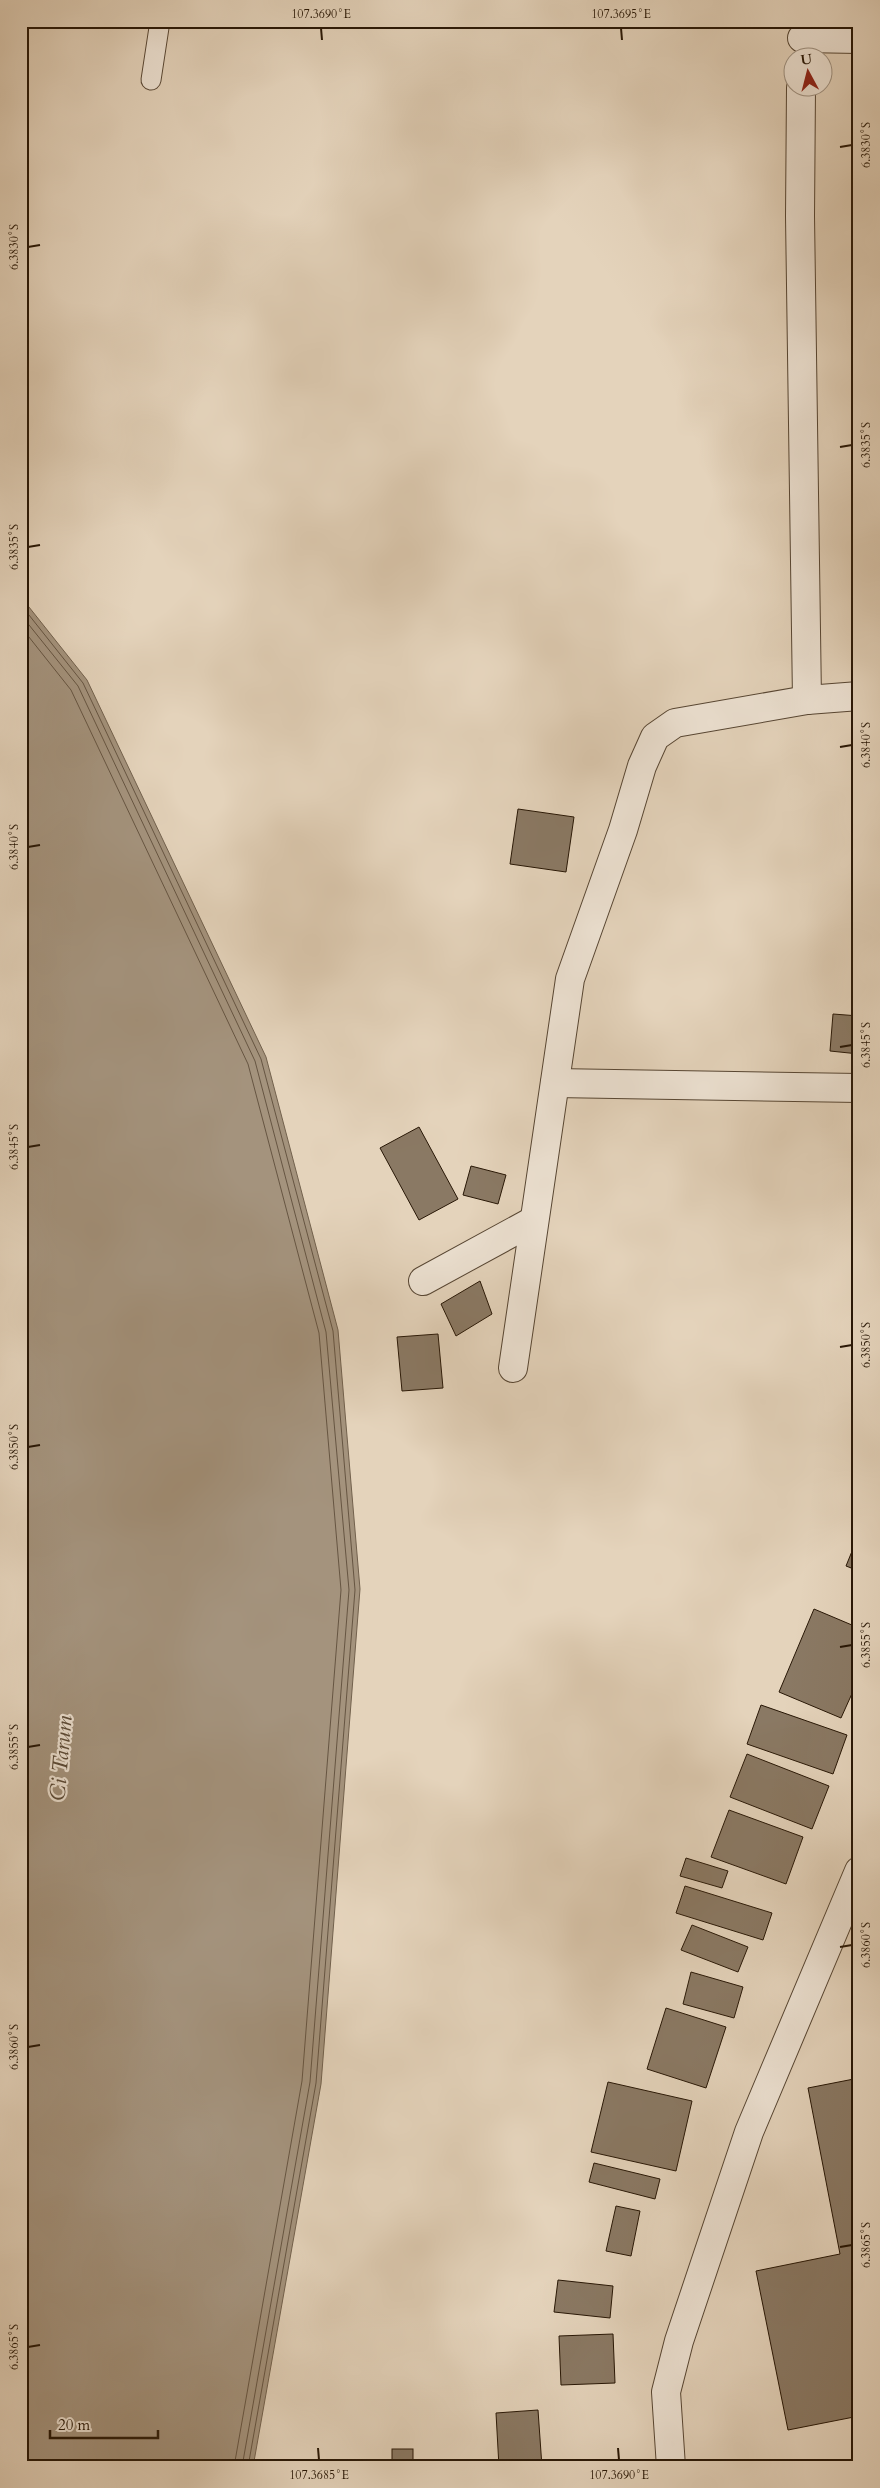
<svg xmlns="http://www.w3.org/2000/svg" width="880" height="2488" font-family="Cardo,serif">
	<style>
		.water { fill: #a4937d; stroke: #72614d }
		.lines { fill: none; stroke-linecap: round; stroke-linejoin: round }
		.shore { stroke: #665542; stroke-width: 1 }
		.building { fill: #8a7964; stroke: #281706 }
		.lane-casing { stroke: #574633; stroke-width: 21 }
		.street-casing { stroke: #574633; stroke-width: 30 }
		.lane { stroke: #ede2d3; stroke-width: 19 }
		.street { stroke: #ede2d3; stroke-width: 28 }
		.ticks { fill: none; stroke: #281706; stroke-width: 2 }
		.labels { text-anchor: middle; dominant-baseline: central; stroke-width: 4.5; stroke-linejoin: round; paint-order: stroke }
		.water-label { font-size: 22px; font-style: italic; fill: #5a4936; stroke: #ede2d3 }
		.neatline { fill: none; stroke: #281706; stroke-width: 2 }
		.ticks-label { font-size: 12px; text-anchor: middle; fill: #281706 }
	</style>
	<rect width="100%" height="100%" fill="#e4d3bb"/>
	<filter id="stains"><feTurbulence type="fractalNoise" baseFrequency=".004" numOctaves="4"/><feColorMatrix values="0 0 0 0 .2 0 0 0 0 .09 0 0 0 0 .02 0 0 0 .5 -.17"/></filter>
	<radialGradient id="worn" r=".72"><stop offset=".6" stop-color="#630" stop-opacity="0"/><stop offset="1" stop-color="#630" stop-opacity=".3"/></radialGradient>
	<!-- water -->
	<polygon class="water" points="21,597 87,680 266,1057 338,1330 360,1589 321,2084 253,2467 21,2467"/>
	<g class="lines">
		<!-- shore -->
		<g class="shore">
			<polyline points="21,605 83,683 261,1059 333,1331 355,1590 316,2083 248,2467"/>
			<polyline points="21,615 78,686 255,1061 326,1332 349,1590 310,2082 242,2467"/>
			<polyline points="21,627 71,690 248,1064 319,1333 341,1590 302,2081 234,2467"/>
		</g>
	</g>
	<!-- building -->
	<g class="building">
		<polygon points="518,809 574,817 566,872 510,864"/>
		<polygon points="833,1014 859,1016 859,1054 830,1051"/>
		<polygon points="419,1127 458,1199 419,1220 380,1148"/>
		<polygon points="471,1166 506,1175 498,1204 463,1195"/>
		<polygon points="480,1281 492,1314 456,1336 441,1304"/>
		<polygon points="438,1334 443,1388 402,1391 397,1337"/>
		<polygon points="859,1534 859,1571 846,1566"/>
		<polygon points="814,1609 859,1628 859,1678 841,1718 779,1692"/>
		<polygon points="761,1705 847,1735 833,1774 747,1744"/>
		<polygon points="747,1754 829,1786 812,1829 730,1797"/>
		<polygon points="729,1810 803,1837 786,1884 711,1857"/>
		<polygon points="686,1858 728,1871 722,1888 680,1876"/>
		<polygon points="685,1886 772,1913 763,1940 676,1913"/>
		<polygon points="692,1925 748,1947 738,1972 681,1950"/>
		<polygon points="691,1972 743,1987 734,2018 683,2004"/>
		<polygon points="666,2008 726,2027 706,2088 647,2069"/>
		<polygon points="859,2010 859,2049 852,2011"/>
		<polygon points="859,2078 859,2416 788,2430 756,2271 840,2254 808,2088"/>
		<polygon points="608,2082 692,2101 676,2171 591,2152"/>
		<polygon points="594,2163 660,2179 655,2199 589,2182"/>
		<polygon points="616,2206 640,2211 631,2256 606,2251"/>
		<polygon points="558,2280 613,2286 610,2318 554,2312"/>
		<polygon points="613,2334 615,2383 561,2385 559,2336"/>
		<polygon points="538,2410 542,2467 499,2467 496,2413"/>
		<rect x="392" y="2449" width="21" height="18"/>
	</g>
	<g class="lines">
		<!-- lane casing -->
		<g class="lane-casing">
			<polyline id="lane" points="151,80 160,21"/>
		</g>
		<!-- street casing -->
		<g class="street-casing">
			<g id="street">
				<polyline points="802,38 859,39"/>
				<polyline points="801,88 800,216 807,700"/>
				<polyline points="555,1083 859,1088"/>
				<polyline points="423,1281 533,1221"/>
				<polyline points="513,1368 570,979 623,830 642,766 655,737 675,723 807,700 859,696"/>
				<polyline points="671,2467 666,2392 679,2341 749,2132 859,1871"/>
			</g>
		</g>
		<!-- lane -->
		<use href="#lane" class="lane"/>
		<!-- street -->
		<use href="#street" class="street"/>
	</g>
	<!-- ticks -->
	<path class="ticks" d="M321,28L322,40M621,28L622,40M840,147L852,145M28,247L40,245M840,447L852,445M28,547L40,545M840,747L852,745M28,847L40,845M840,1047L852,1045M28,1147L40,1145M840,1347L852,1345M28,1447L40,1445M840,1647L852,1645M28,1747L40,1745M840,1947L852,1945M28,2047L40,2045M840,2247L852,2245M28,2347L40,2345M318,2448L319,2460M618,2448L619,2460"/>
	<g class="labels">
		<!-- water labels -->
		<g class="water-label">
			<text transform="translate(61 1758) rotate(-85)">Ci Tarum</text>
		</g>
	</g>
	<!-- margin -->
	<rect width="880" height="2488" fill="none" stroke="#e4d3bb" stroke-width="55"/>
	<!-- north arrow -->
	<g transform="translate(808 72) rotate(353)"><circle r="24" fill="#ede2d3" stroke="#9e9181"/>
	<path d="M0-4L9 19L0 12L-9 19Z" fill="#8f2418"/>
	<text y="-8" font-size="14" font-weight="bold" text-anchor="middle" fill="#281706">U</text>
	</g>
	<!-- scale -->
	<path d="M50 2430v8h108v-8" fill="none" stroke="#281706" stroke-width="2.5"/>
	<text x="58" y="2430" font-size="15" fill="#281706" stroke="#ede2d3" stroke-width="4" paint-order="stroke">20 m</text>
	<rect x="28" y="28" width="824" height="2432" class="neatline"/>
	<g class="ticks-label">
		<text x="321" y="18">107.3690°E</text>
		<text x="621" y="18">107.3695°E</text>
		<text transform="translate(866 145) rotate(-90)" y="4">6.3830°S</text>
		<text transform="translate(14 247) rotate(-90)" y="4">6.3830°S</text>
		<text transform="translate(866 445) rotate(-90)" y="4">6.3835°S</text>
		<text transform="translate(14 547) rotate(-90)" y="4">6.3835°S</text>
		<text transform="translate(866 745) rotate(-90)" y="4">6.3840°S</text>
		<text transform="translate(14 847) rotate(-90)" y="4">6.3840°S</text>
		<text transform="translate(866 1045) rotate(-90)" y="4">6.3845°S</text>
		<text transform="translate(14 1147) rotate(-90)" y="4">6.3845°S</text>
		<text transform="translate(866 1345) rotate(-90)" y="4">6.3850°S</text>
		<text transform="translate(14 1447) rotate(-90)" y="4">6.3850°S</text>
		<text transform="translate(866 1645) rotate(-90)" y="4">6.3855°S</text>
		<text transform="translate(14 1747) rotate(-90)" y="4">6.3855°S</text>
		<text transform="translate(866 1945) rotate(-90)" y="4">6.3860°S</text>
		<text transform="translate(14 2047) rotate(-90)" y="4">6.3860°S</text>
		<text transform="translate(866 2245) rotate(-90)" y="4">6.3865°S</text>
		<text transform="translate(14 2347) rotate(-90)" y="4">6.3865°S</text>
		<text x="319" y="2479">107.3685°E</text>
		<text x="619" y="2479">107.3690°E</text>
	</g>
	<rect width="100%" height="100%" filter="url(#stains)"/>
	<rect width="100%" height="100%" fill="url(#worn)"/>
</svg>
